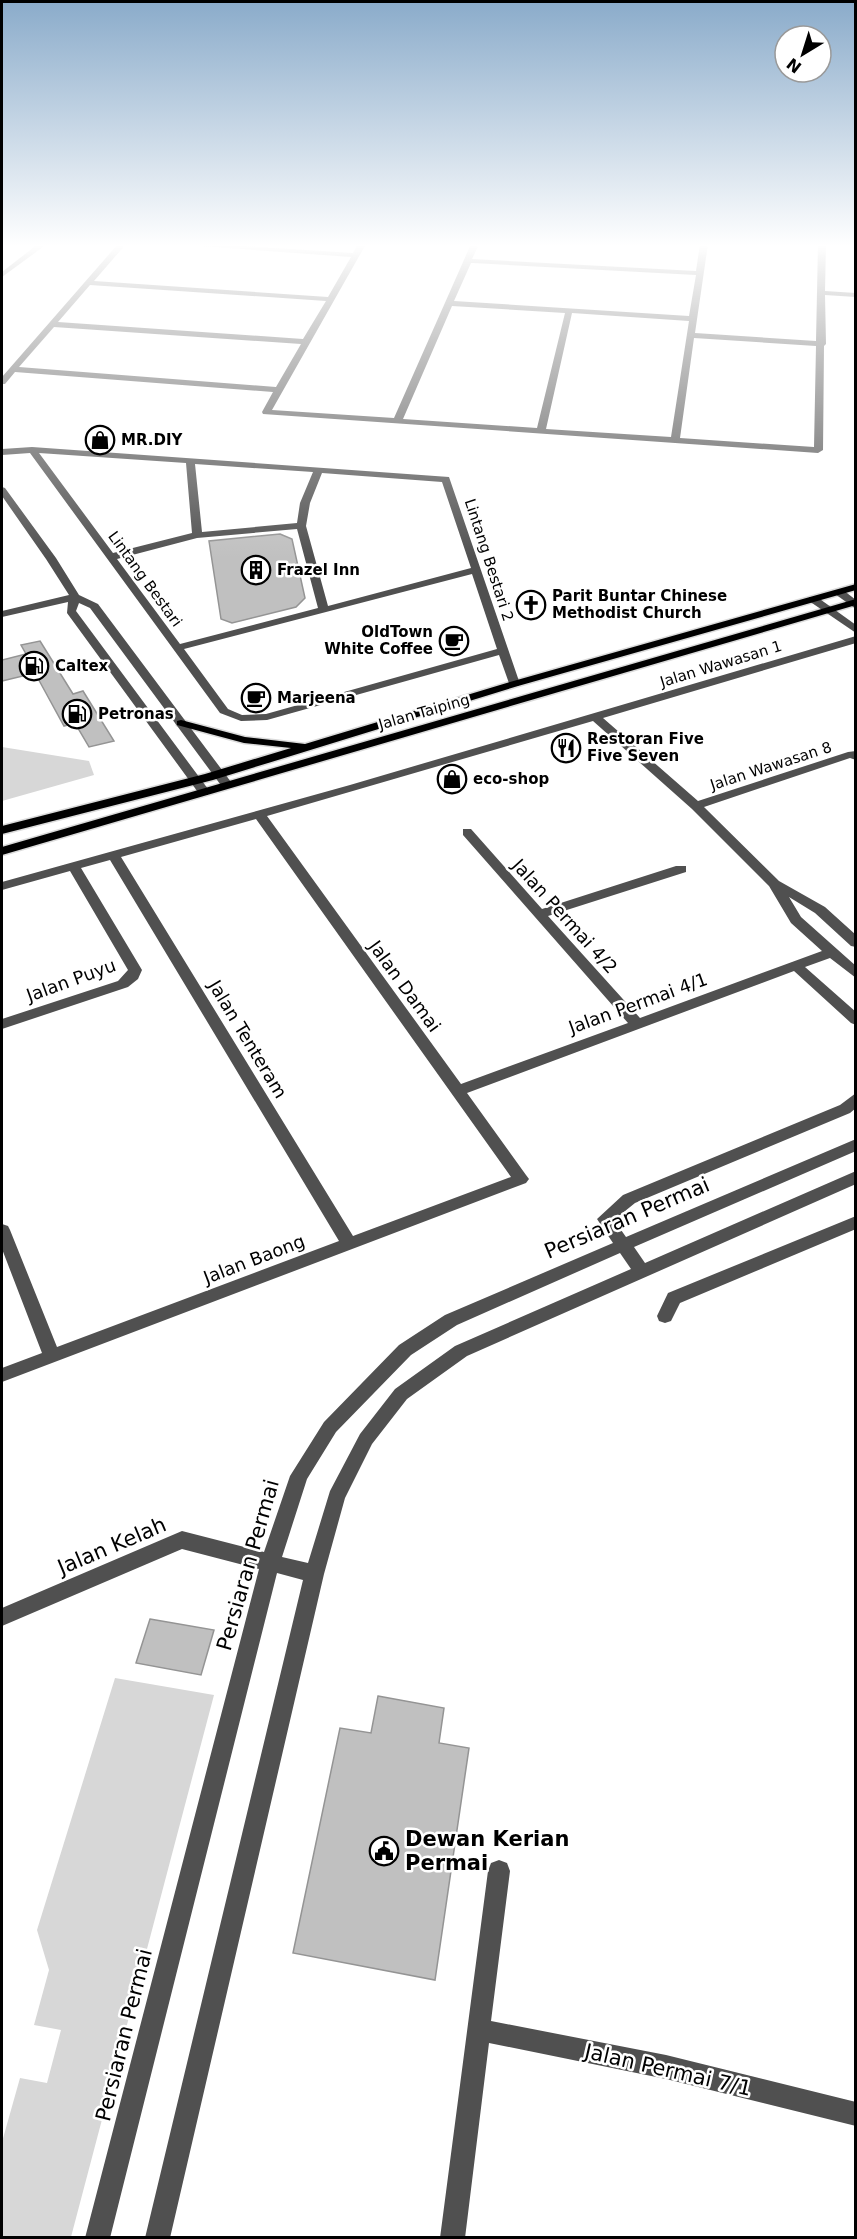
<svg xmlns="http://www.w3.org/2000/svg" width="857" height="2239" font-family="'DejaVu Sans',sans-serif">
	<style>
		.green { fill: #d7d7d7 }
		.building { fill: #c0c0c0; stroke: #949494; stroke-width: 1.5 }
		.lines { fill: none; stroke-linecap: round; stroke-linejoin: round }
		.major-casing { stroke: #dbdbdb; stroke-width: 3 }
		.minor { fill: #505050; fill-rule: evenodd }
		.major { fill: #000; fill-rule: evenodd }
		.labels { text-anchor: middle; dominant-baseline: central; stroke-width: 5; stroke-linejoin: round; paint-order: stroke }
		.far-poi-label { font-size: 15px; font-weight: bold; fill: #000; stroke: #fff; text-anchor: start }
		.far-street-label { font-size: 15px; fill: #000; stroke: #fff }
		.street-label { font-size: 18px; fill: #000; stroke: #fff }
		.near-street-label { font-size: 21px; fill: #000; stroke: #fff }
		.near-poi-label { font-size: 21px; font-weight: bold; fill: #000; stroke: #fff; text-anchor: start }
	</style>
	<rect width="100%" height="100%" fill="#fff"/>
	<!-- green -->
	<g class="green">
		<polygon points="2,747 89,761 94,775 2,801"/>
		<polygon points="115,1678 214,1695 71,2237 2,2237 2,2142 20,2078 47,2083 61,2030 34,2025 49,1970 37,1930"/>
	</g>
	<!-- building -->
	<g class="building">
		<polygon points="280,534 292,539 305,598 296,607 232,623 221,619 209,541"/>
		<polygon points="40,641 73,694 83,691 114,741 89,747 75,723 64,726 35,673 2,681 2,660 26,654 21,645"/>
		<polygon points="150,1619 214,1630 201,1675 136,1663"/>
		<polygon points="378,1696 444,1708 439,1743 469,1748 435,1980 293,1953 340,1728 371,1733"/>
	</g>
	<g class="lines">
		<!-- major casing -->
		<g class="major-casing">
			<g id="major">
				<polygon points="856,584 856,590 518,686 213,780 2,834 2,826 205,774 291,748 244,743 177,725 177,721 181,720 245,737 305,744 510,682"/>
				<polygon points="856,599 856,605 2,855 2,847"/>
			</g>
		</g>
		<!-- minor -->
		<g class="minor">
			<polygon points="2,244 6,244 6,245 2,247"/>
			<polygon points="38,244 47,244 2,277 2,272"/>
			<path d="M118,244H126L94,281L328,297L351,257L173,244H213L353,253L358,244H366L272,410L394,418L471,244H479L472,259L696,271L700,244H708L695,333L816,341L818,244H826L825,291L856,293V297L825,295L826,344L824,346L823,450L818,453L263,414L262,412L273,392L15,372L5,384H2V377ZM471,263H473L696,275L689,316L454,301ZM90,285L326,301L303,339L58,322ZM452,306L565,313L537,428L403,419ZM572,313L689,321L671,437L546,429ZM54,327L301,344L276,387L19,367ZM694,338L816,346L814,447L680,438Z"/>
			<path d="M32,447L449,477L520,684L518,686H510L499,655L267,720L241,721L220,713L30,453L2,455V449ZM39,453L186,463L192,533L113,553ZM195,464L313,472L300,503L297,523L202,532ZM322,473L442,482L471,568L328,606L306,526L310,503ZM297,529L318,608L180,644L117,559L197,538ZM472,574L497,649L266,714L242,715L228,709L184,649Z"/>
			<polygon points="2,487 5,488 56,558 79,595 98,604 231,782 231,788 223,788 90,608 79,603 76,611 208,789 208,795 200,795 67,613 68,602 2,617 2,611 69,595 46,559 2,496"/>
			<polygon points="835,590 843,590 856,600 856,609 835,594"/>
			<polygon points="809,597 817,597 856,625 856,633 809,601"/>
			<path d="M856,636V643L603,718L698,801L848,752L856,751V760L850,758L704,807L779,881L825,907L856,935V947L851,946L815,913L789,897L801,917L856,966V978L830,958L805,967L856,1012V1025L851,1023L794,971L467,1093L526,1175L529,1179L526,1183L2,1382V1368L42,1353L2,1249V1224L8,1226L10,1230L57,1347L339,1241L110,860L81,868L142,970L138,979L128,987L2,1029V1019L118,981L128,970L70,871L2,890V882L350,785ZM593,721L692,809L769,886L791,923L822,951L640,1018L548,916L686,872V866H676L542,909L471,829H463V835L628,1023L461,1084L267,816ZM256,819L511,1177L353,1236L121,857Z"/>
			<path d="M856,1093V1108L850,1113L635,1203L614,1220L626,1237L856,1139V1151L634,1247L645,1263L856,1171V1184L467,1356L407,1399L372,1444L345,1498L324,1574L170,2238H145L303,1580L277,1573L110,2238H85L259,1569L182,1549L2,1626V1608L182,1531L264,1552L290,1476L324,1422L399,1345L445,1315L613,1243L597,1219L623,1195L840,1105ZM620,1253L631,1269L455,1346L395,1389L360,1434L330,1491L308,1563L282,1557L307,1479L336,1432L411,1355L457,1325Z"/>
			<polygon points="856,1216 856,1229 680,1303 671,1321 665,1323 659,1321 657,1316 668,1293"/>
			<polygon points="499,1860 507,1863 510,1871 491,2021 666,2055 856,2102 856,2126 666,2079 489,2043 465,2238 440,2238 488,1871 491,1863"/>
		</g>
		<!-- major -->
		<use href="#major" class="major"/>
	</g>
	<!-- sky -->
	<linearGradient id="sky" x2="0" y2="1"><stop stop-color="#8aabca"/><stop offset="0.44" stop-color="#fff"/><stop offset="1" stop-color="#fff" stop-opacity="0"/></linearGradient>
	<rect width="857" height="558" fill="url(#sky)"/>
	<!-- icons -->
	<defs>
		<g id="shop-ring" transform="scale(1.5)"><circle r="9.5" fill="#fff" stroke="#000" stroke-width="1.5"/><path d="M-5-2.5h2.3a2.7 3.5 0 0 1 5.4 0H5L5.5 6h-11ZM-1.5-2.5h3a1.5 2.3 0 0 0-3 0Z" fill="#000"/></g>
		<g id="building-ring" transform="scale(1.5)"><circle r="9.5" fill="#fff" stroke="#000" stroke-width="1.5"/><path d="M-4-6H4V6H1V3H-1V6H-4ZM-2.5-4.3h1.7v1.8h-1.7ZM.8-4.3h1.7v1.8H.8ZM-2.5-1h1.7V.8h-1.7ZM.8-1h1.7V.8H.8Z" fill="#000"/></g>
		<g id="church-ring" transform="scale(1.5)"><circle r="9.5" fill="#fff" stroke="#000" stroke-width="1.5"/><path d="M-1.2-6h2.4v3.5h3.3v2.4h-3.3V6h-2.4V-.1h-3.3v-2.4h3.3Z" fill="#000"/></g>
		<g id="cafe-ring" transform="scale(1.5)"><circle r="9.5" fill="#fff" stroke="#000" stroke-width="1.5"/><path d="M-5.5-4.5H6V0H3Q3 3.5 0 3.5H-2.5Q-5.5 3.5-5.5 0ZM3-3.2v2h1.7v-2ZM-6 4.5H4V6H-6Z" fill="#000"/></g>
		<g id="fuel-ring" transform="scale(1.5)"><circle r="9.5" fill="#fff" stroke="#000" stroke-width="1.5"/><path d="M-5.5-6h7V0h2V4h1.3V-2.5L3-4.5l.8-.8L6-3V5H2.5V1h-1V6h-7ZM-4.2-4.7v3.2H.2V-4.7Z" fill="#000"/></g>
		<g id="restaurant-ring" transform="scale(1.5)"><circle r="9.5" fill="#fff" stroke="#000" stroke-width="1.5"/><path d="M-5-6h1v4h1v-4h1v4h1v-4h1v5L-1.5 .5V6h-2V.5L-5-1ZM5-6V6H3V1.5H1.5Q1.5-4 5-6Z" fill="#000"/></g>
		<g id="civic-ring" transform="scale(1.5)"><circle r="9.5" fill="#fff" stroke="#000" stroke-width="1.5"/><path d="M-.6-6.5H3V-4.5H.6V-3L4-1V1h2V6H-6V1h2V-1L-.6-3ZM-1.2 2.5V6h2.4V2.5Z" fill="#000"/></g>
	</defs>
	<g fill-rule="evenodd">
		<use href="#shop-ring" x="100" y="440"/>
		<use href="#building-ring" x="256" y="570"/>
		<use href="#church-ring" x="531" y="605"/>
		<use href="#cafe-ring" x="454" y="641"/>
		<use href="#fuel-ring" x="34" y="666"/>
		<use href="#cafe-ring" x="256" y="698"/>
		<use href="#fuel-ring" x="77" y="714"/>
		<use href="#restaurant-ring" x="566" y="748"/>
		<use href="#shop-ring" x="452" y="779"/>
		<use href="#civic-ring" x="384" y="1851"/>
	</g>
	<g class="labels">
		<!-- far-poi labels -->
		<g class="far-poi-label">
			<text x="121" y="440">MR.DIY</text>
			<text x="277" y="570">Frazel Inn</text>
			<text x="552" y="596">Parit Buntar Chinese<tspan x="552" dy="17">Methodist Church</tspan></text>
			<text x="433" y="632" text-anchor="end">OldTown<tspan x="433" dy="17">White Coffee</tspan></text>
			<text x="55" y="666">Caltex</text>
			<text x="277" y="698">Marjeena</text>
			<text x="98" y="714">Petronas</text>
			<text x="587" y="739">Restoran Five<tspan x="587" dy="17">Five Seven</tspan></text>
			<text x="473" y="779">eco-shop</text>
		</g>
		<!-- far-street labels -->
		<g class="far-street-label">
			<text transform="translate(489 560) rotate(72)">Lintang Bestari 2</text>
			<text transform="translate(145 579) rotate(54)">Lintang Bestari</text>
			<text transform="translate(721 664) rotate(-17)">Jalan Wawasan 1</text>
			<text transform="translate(424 712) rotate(-16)">Jalan Taiping</text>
			<text transform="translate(771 766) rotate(-18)">Jalan Wawasan 8</text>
		</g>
		<!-- street labels -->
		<g class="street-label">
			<text transform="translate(565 916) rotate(48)">Jalan Permai 4/2</text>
			<text transform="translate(71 980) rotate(-20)">Jalan Puyu</text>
			<text transform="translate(405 986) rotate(54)">Jalan Damai</text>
			<text transform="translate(638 1003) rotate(-20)">Jalan Permai 4/1</text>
			<text transform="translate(248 1039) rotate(59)">Jalan Tenteram</text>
			<text transform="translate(254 1259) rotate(-21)">Jalan Baong</text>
		</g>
		<!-- near-street labels -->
		<g class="near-street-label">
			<text transform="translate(627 1218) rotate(-23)">Persiaran Permai</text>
			<text transform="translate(112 1546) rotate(-23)">Jalan Kelah</text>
			<text transform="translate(248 1565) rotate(-74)">Persiaran Permai</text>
			<text transform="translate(124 2035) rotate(-76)">Persiaran Permai</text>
			<text transform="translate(668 2070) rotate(13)">Jalan Permai 7/1</text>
		</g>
		<!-- near-poi labels -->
		<g class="near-poi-label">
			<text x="405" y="1839">Dewan Kerian<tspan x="405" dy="24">Permai</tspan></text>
		</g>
	</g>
	<!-- border -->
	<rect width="857" height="2239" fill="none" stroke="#000000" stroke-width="6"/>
	<!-- north arrow -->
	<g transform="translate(803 54) rotate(218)"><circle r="28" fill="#ffffff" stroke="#999999" stroke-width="1.5"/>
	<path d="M0-4.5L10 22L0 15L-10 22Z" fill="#000000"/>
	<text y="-9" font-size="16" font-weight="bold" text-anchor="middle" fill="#000000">N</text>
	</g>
</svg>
